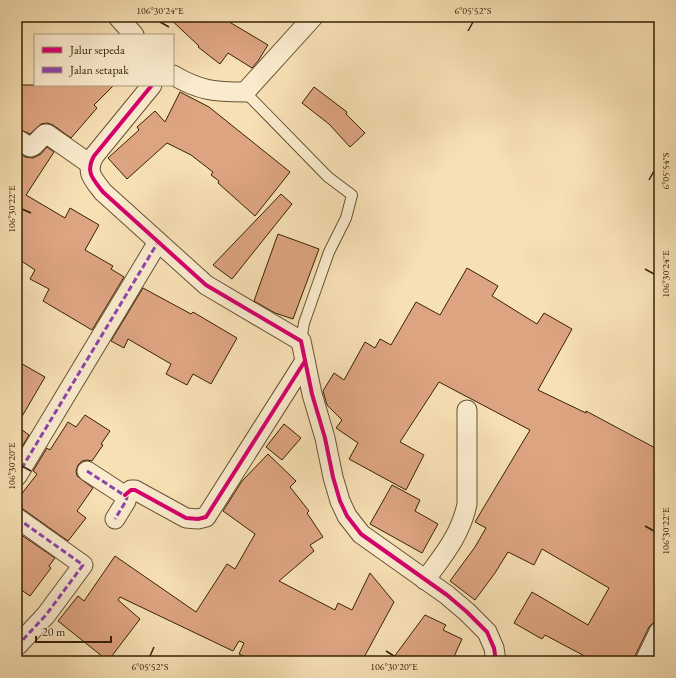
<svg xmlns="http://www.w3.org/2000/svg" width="676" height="678" font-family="'EB Garamond',serif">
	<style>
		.building { fill: #dda481; stroke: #372205 }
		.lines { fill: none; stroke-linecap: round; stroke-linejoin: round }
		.service-casing { stroke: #675231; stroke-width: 12 }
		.minor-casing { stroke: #675231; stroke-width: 21 }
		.service { stroke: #faebce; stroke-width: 10 }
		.minor { stroke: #faebce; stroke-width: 19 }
		.quiet { stroke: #8e44ad; stroke-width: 3; stroke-dasharray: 6 3; stroke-linecap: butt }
		.cycleway-casing { stroke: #faebce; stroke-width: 6 }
		.cycleway { stroke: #d6006c; stroke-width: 4 }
		.ticks { fill: none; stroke: #372205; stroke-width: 1.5 }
		.neatline { fill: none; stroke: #372205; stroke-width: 1.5 }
		.ticks-label { font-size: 10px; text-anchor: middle; fill: #372205 }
	</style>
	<rect width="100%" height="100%" fill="#f7e0b4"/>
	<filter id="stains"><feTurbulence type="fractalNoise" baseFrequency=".005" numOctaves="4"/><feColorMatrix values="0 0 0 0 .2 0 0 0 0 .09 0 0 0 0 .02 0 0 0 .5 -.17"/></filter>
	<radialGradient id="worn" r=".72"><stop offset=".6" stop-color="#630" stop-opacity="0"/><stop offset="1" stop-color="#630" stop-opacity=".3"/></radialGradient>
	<!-- building -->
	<g class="building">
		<polygon points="168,17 221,17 268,45 258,61 252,68 228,53 220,64 198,47 199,46"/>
		<polygon points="17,85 114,85 94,105 97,108 71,138 53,125 47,123 41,124 30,134 17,128"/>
		<polygon points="314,87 347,112 346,114 365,133 350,147 329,124 302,103"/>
		<polygon points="180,92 209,107 290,172 255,216 218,183 219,181 211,175 213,172 191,155 167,143 127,179 108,158 139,130 137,127 155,111 165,122"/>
		<polygon points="47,147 54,152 26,195 65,218 70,208 99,225 85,250 113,266 111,269 124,277 92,330 43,301 49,289 30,279 35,270 17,258 17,152 25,157 33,158 41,154"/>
		<polygon points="281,194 292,204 232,279 213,265"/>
		<polygon points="278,234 319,249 293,319 275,313 254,301"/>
		<polygon points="467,268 498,286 492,296 537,324 544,313 572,329 538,390 586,413 586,411 659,450 659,618 657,621 653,623 649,627 635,656 634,661 594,661 545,635 542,639 514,623 532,592 588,625 609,588 542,549 534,565 508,552 495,573 475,600 450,581 475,547 486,528 475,522 530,430 439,382 400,442 424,455 406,490 349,459 358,443 336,428 342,420 327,405 323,391 334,373 344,380 365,342 375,348 380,339 391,345 416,302 440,315"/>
		<polygon points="143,288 191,314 193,312 237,338 211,384 193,374 187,385 166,374 171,364 128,339 124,348 111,341"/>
		<polygon points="17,361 45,377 17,425"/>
		<polygon points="85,415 110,431 101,444 103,445 92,461 87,460 82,461 78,465 76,471 77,476 93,488 77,511 86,518 68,541 23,509 17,507 17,500 37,474 33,471 47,448 50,450 68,422 76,427"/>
		<polygon points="284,424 301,438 282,460 266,447"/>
		<polygon points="17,426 29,435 17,455"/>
		<polygon points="268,454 296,481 290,487 309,511 307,513 323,537 310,545 314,551 279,581 335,610 338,603 352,610 370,573 394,602 362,661 255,661 239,654 244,643 239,641 233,651 120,597 118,600 140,619 108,661 58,621 78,596 84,601 115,556 196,612 227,564 235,569 255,534 223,511 242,481"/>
		<polygon points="392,485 420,500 415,511 438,524 422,553 370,524"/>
		<polygon points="17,532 55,558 49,566 51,568 30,596 17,587"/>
		<polygon points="425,615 446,625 443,630 462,639 452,661 391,661"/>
	</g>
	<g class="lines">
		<!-- service casing -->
		<g class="service-casing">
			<polyline id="service" points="245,92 328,177 352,195 346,218 329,252 304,323 301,341"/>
		</g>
		<!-- minor casing -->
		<g class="minor-casing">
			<g id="minor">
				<polyline points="118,17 134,35"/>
				<path d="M173,75C200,91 215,92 245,92L313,17"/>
				<path d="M152,85L94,156C85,172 93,179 103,192L206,285L301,341L312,394L325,438L333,477L340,501L347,516L361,534L447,595L467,612L487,632L494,648L496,661"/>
				<polyline points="17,139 30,147 33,146 45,134 47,134 90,164"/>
				<polyline points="87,471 127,497 126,501 115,519"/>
				<polyline points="17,476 158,242"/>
				<polyline points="125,495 131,490 135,490 186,518 198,519 206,517 305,361"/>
				<polyline points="17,518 83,565 46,615 17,646"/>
				<path d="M425,580C443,556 461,534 467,504V410"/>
				<polyline points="645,661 659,632"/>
			</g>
		</g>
		<!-- service -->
		<use href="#service" class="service"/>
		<!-- minor -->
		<use href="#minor" class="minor"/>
		<!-- quiet -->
		<g class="quiet">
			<polyline points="87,471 127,497 126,501 115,519"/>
			<polyline points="17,476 158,242"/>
			<polyline points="17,518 83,565 46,615 17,646"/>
		</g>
		<!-- cycleway casing -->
		<g class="cycleway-casing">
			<g id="cycleway">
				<path d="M152,85L94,156C85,172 93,179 103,192L206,285L301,341L312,394L325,438L333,477L340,501L347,516L361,534L447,595L467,612L487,632L494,648L496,661"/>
				<polyline points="125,495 131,490 135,490 186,518 198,519 206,517 305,361"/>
			</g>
		</g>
		<!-- cycleway -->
		<use href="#cycleway" class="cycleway"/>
	</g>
	<!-- ticks -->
	<path class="ticks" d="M160,22L169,27M468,31L473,22M649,180L654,171M22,209L31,213M645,269L654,274M22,466L31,471M645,526L654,531M386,651L394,656M150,656L154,647"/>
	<!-- margin -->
	<rect width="676" height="678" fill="none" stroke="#f7e0b4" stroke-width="44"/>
	<!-- legend -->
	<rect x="34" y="34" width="140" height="52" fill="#faebce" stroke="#ac9b7e"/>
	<rect x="42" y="47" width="20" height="6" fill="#d6006c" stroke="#ac9b7e"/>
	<text x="70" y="54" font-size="12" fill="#372205">Jalur sepeda</text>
	<rect x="42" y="67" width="20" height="6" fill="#8e44ad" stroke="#ac9b7e"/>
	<text x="70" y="74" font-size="12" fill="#372205">Jalan setapak</text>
	<!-- scale -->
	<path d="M36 636v6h75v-6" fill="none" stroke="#372205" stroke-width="2"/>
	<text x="42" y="636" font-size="12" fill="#372205" stroke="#faebce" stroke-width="3" paint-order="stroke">20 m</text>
	<rect x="22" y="22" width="632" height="634" class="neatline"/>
	<g class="ticks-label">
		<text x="160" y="14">106°30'24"E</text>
		<text x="473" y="14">6°05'52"S</text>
		<text transform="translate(665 171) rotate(-90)" y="4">6°05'54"S</text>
		<text transform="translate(11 209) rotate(-90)" y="4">106°30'22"E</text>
		<text transform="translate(665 274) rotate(-90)" y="4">106°30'24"E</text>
		<text transform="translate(11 466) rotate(-90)" y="4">106°30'20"E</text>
		<text transform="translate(665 531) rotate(-90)" y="4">106°30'22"E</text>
		<text x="150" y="670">6°05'52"S</text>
		<text x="394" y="670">106°30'20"E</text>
	</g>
	<rect width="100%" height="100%" filter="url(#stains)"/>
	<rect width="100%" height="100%" fill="url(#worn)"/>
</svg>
